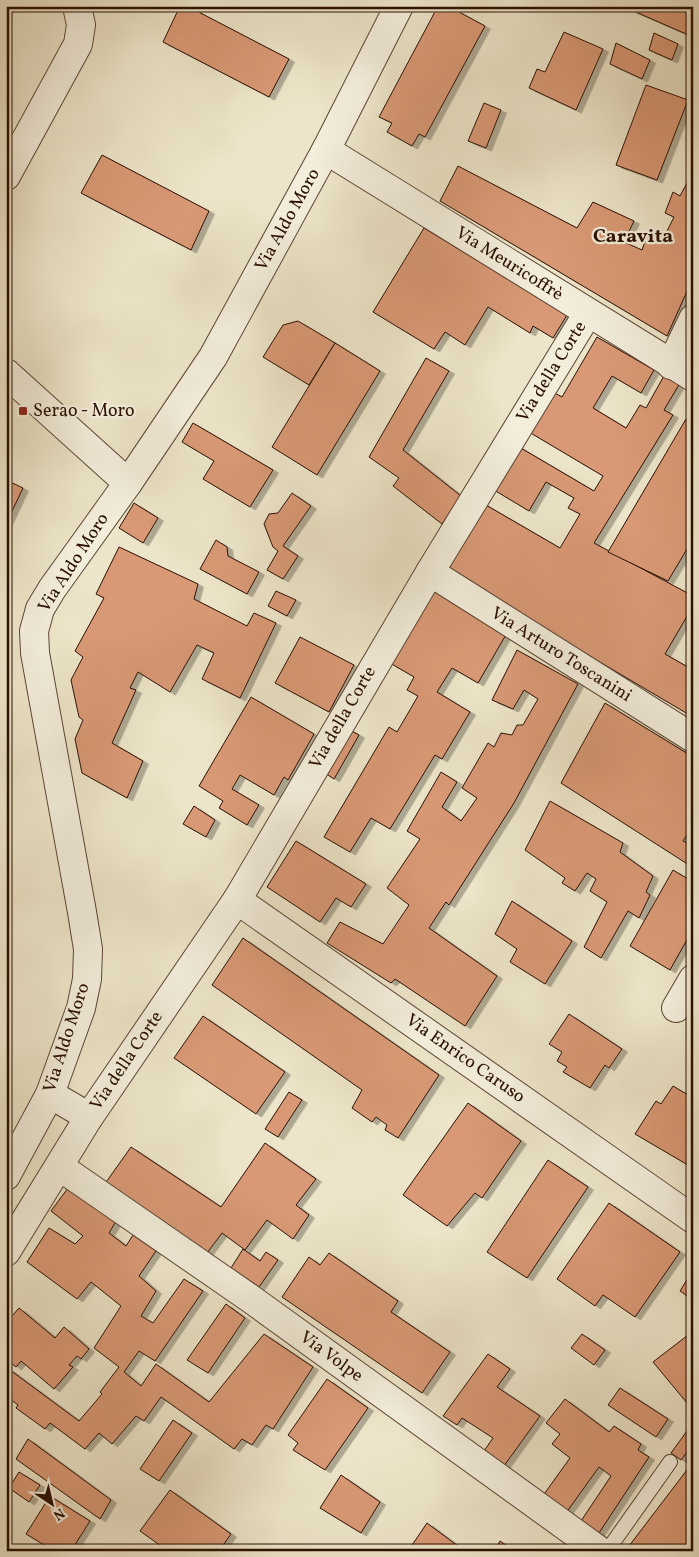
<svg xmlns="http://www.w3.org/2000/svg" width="699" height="1557" font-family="Vollkorn,serif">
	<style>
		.building { fill: #d99976; stroke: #2b1002; filter: url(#shadow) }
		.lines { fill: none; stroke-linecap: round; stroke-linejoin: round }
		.lane-casing { stroke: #5c4534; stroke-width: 16 }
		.street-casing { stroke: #5c4534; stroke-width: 30 }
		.lane { stroke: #f3eedc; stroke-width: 14 }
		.street { stroke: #f3eedc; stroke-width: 28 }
		.poi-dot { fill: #8f2418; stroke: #f3eedc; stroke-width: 2 }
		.labels { text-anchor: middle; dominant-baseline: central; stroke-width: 4.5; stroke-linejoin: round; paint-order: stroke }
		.street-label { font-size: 18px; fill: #2b1002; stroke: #f3eedc }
		.poi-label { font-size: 18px; fill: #2b1002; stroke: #f3eedc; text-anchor: start }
		.quarter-label { font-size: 20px; font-weight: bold; fill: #2b1002; stroke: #f3eedc }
	</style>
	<defs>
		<filter id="shadow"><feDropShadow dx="5.5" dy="3" stdDeviation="0" flood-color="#0004"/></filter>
	</defs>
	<rect width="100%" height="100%" fill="#ede5c9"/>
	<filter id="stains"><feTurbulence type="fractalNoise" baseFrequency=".004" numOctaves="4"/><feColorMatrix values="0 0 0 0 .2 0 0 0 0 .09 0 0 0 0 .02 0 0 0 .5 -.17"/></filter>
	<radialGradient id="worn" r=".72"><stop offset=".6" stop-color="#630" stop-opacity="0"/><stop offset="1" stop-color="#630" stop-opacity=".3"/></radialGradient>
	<!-- building -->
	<g class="building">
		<polygon points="180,6 187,6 289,59 269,97 163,42"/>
		<polygon points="438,6 448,6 485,26 425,137 419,134 412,146 387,132 392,123 379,117"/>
		<polygon points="622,6 671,6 693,16 693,37"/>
		<polygon points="564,32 603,49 576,110 529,88 537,69 545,72"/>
		<polygon points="654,33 678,44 672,60 649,50"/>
		<polygon points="616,43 650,60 642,79 610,64"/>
		<polygon points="646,85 688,100 657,180 616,165"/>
		<polygon points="484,103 501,110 486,148 468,141"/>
		<polygon points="102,155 209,211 191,250 81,193"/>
		<polygon points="458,166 577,228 593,202 634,221 624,242 642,250 649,230 665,235 674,217 665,213 673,192 680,196 693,172 693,278 667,336 440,201"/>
		<polygon points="424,228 567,315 553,338 533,326 530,333 488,307 465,345 445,332 434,349 373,312"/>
		<polygon points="298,321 335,343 309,385 263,357 283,325"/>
		<polygon points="597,337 654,370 641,393 612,376 593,408 626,428 640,405 646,408 665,374 680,383 664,410 673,415 594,543 693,596 693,606 665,654 693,670 693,717 440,568 479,501 560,548 580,514 568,508 574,498 546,482 529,511 489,487 514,444 594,491 603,476 529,432 553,392 562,397"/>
		<polygon points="335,343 380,371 317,475 272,447"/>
		<polygon points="426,358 449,371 403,450 461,496 442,524 393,486 399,478 369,457"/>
		<polygon points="686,419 693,423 693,539 668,581 608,552"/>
		<polygon points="193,423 273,470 250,507 203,479 214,461 182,442"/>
		<polygon points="6,480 23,488 6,524"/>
		<polygon points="292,493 311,506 283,546 298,556 283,579 267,570 278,551 273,547 264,524 269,514 278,513"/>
		<polygon points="134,503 158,518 143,543 119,528"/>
		<polygon points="216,540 227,547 228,556 259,572 247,594 200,569"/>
		<polygon points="119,547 198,584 194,599 247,626 254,613 276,623 240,698 202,679 214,653 197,645 170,692 138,672 130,688 136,690 112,743 143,761 127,798 82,773 75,739 83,720 79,717 71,680 83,657 75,651 104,598 96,594"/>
		<polygon points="434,589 507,633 478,683 452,668 437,692 470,712 442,759 435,755 390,829 371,818 350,852 324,837 389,727 397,732 418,696 407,690 414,677 390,663"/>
		<polygon points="276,591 296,600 287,616 268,606"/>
		<polygon points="300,637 354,665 329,712 275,683"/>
		<polygon points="517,650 578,684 514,803 449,905 446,902 429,928 497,976 465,1026 395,979 391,983 327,943 340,922 383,944 409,905 387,888 420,839 407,831 441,772 457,782 442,807 461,821 477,798 462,788 488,743 494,747 501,733 512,735 517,725 523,725 538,699 524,690 513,709 492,700"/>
		<polygon points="251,697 314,734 288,780 284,777 274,795 240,775 232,789 259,805 247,825 219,808 223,801 199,786"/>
		<polygon points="605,703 693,757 693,826 683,841 693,846 693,859 689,865 561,783"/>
		<polygon points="341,725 359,735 334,779 316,767"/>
		<polygon points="550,801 623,843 620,852 653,876 646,892 650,895 639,918 628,911 601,958 584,947 607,902 590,891 596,879 587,873 575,891 562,883 565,878 525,850"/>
		<polygon points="194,806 215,820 206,837 183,824"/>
		<polygon points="296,841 366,884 351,907 336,898 320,922 267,887"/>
		<polygon points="673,870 693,882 693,929 670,970 630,946"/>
		<polygon points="512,901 572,941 545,984 510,962 517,949 495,934"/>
		<polygon points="243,938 439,1075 398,1138 385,1130 387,1125 376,1117 372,1122 352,1108 362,1090 212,985"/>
		<polygon points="569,1014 622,1049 609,1068 605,1065 590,1088 563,1072 567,1067 557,1061 562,1052 549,1044"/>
		<polygon points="203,1016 285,1072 256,1114 174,1058"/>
		<polygon points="673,1086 693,1098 693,1168 635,1134 656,1101 661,1104"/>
		<polygon points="289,1092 302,1100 278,1137 265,1129"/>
		<polygon points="468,1103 521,1141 482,1198 475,1193 447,1226 403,1195"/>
		<polygon points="265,1143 316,1179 296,1205 309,1215 293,1239 267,1220 245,1250 222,1233 207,1253 104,1185 131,1147 221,1207"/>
		<polygon points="548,1160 588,1187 527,1278 487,1252"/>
		<polygon points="71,1184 118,1218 109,1233 126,1246 133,1235 156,1251 139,1276 156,1291 141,1316 153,1323 184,1279 203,1291 155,1361 139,1351 124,1372 141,1386 156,1364 209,1402 264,1334 313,1367 273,1429 266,1425 252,1445 242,1439 234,1449 161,1397 144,1421 136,1416 112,1444 99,1433 85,1449 50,1423 45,1429 16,1408 18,1405 6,1396 6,1367 79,1421 102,1394 100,1392 119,1367 94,1348 121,1306 91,1282 77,1299 27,1262 49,1228 75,1244 83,1236 51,1211"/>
		<polygon points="609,1203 680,1252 635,1317 603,1295 595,1306 557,1279"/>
		<polygon points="243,1249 260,1261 266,1252 278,1260 259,1287 231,1268"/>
		<polygon points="329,1253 398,1301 391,1312 450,1352 422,1393 282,1297 309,1257 320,1265"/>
		<polygon points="693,1270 693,1300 680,1291"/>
		<polygon points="226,1304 245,1318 208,1373 187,1360"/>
		<polygon points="19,1308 55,1338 64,1327 89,1349 81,1359 77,1356 69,1365 73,1367 54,1389 21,1361 16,1367 6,1359 6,1323"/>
		<polygon points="692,1332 693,1399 687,1403 653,1362"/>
		<polygon points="582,1334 605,1350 594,1365 571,1348"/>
		<polygon points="488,1354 510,1369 497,1387 540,1416 504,1466 484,1451 493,1438 462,1418 457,1425 443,1416"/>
		<polygon points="327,1379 368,1408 325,1470 293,1450 298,1443 288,1435"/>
		<polygon points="620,1388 668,1419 656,1437 608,1405"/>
		<polygon points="565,1399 609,1432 614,1426 641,1444 638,1450 649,1457 597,1536 579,1524 611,1476 599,1467 566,1513 542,1497 570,1458 552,1444 560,1434 546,1423"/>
		<polygon points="173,1420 192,1433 159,1481 140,1469"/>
		<polygon points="687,1431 693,1436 693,1444 681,1460 671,1453"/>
		<polygon points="28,1439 111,1500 100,1519 16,1459"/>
		<polygon points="693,1453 693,1551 635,1551 629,1546 690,1466 686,1461"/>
		<polygon points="19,1472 40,1485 29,1502 9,1488"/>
		<polygon points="341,1475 380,1502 361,1533 320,1508"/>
		<polygon points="170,1490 231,1534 219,1551 168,1551 140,1531"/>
		<polygon points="50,1496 90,1521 71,1551 54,1551 26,1534"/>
		<polygon points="427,1523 462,1549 461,1551 408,1551"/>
		<polygon points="500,1541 510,1548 509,1551 494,1551"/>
	</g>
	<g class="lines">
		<!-- lane casing -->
		<g class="lane-casing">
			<polyline id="lane" points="607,1551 670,1462"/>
		</g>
		<!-- street casing -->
		<g class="street-casing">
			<g id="street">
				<polyline points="326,150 693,377"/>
				<polyline points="6,176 78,44 81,25 77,6"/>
				<polyline points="671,365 693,319"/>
				<polyline points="6,373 128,483"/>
				<polyline points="430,572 693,738"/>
				<polyline points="237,900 693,1219"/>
				<polyline points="676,1008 693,979"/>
				<polyline points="50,1094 89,1117"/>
				<polyline points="60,1167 251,1299 600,1551"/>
				<polyline points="6,1176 50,1094 81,1008 87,979 88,949 82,912 35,653 34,631 40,609 52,589 128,483 213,357 326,150 399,6"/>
				<polyline points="6,1252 89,1117 237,900 430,572 588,313"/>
			</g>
		</g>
		<!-- lane -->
		<use href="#lane" class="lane"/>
		<!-- street -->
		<use href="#street" class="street"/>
	</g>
	<!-- markers -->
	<rect class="poi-dot" x="18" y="406" width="10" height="10" rx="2.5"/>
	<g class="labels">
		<!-- street labels -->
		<g class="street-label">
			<text transform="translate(288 220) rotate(-61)">Via Aldo Moro</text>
			<text transform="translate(509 264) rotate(32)">Via Meuricoffrè</text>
			<text transform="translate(552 372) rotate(-58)">Via della Corte</text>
			<text transform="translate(74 563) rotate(-57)">Via Aldo Moro</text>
			<text transform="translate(561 655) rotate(32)">Via Arturo Toscanini</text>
			<text transform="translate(343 718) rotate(-60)">Via della Corte</text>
			<text transform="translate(67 1038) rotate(-72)">Via Aldo Moro</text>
			<text transform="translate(465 1059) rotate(35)">Via Enrico Caruso</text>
			<text transform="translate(127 1061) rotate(-56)">Via della Corte</text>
			<text transform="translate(331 1357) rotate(36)">Via Volpe</text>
		</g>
		<!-- poi labels -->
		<g class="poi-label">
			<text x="33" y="411">Serao - Moro</text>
		</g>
		<!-- quarter labels -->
		<g class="quarter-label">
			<text x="633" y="237">Caravita</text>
		</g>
	</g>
	<!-- margin -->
	<rect width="699" height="1557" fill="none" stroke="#ede5c9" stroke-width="25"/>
	<rect x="8" y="8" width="684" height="1542" fill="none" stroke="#2b1002" stroke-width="2.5"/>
	<rect x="12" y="12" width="674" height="1532" fill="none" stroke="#2b1002"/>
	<!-- north arrow -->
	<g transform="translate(52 1504) rotate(145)" stroke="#f3eedc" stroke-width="4" paint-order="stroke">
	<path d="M0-4L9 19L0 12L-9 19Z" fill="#2b1002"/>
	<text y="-8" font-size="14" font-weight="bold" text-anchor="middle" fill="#2b1002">N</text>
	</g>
	<rect width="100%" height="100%" filter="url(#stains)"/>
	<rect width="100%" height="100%" fill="url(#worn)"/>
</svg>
